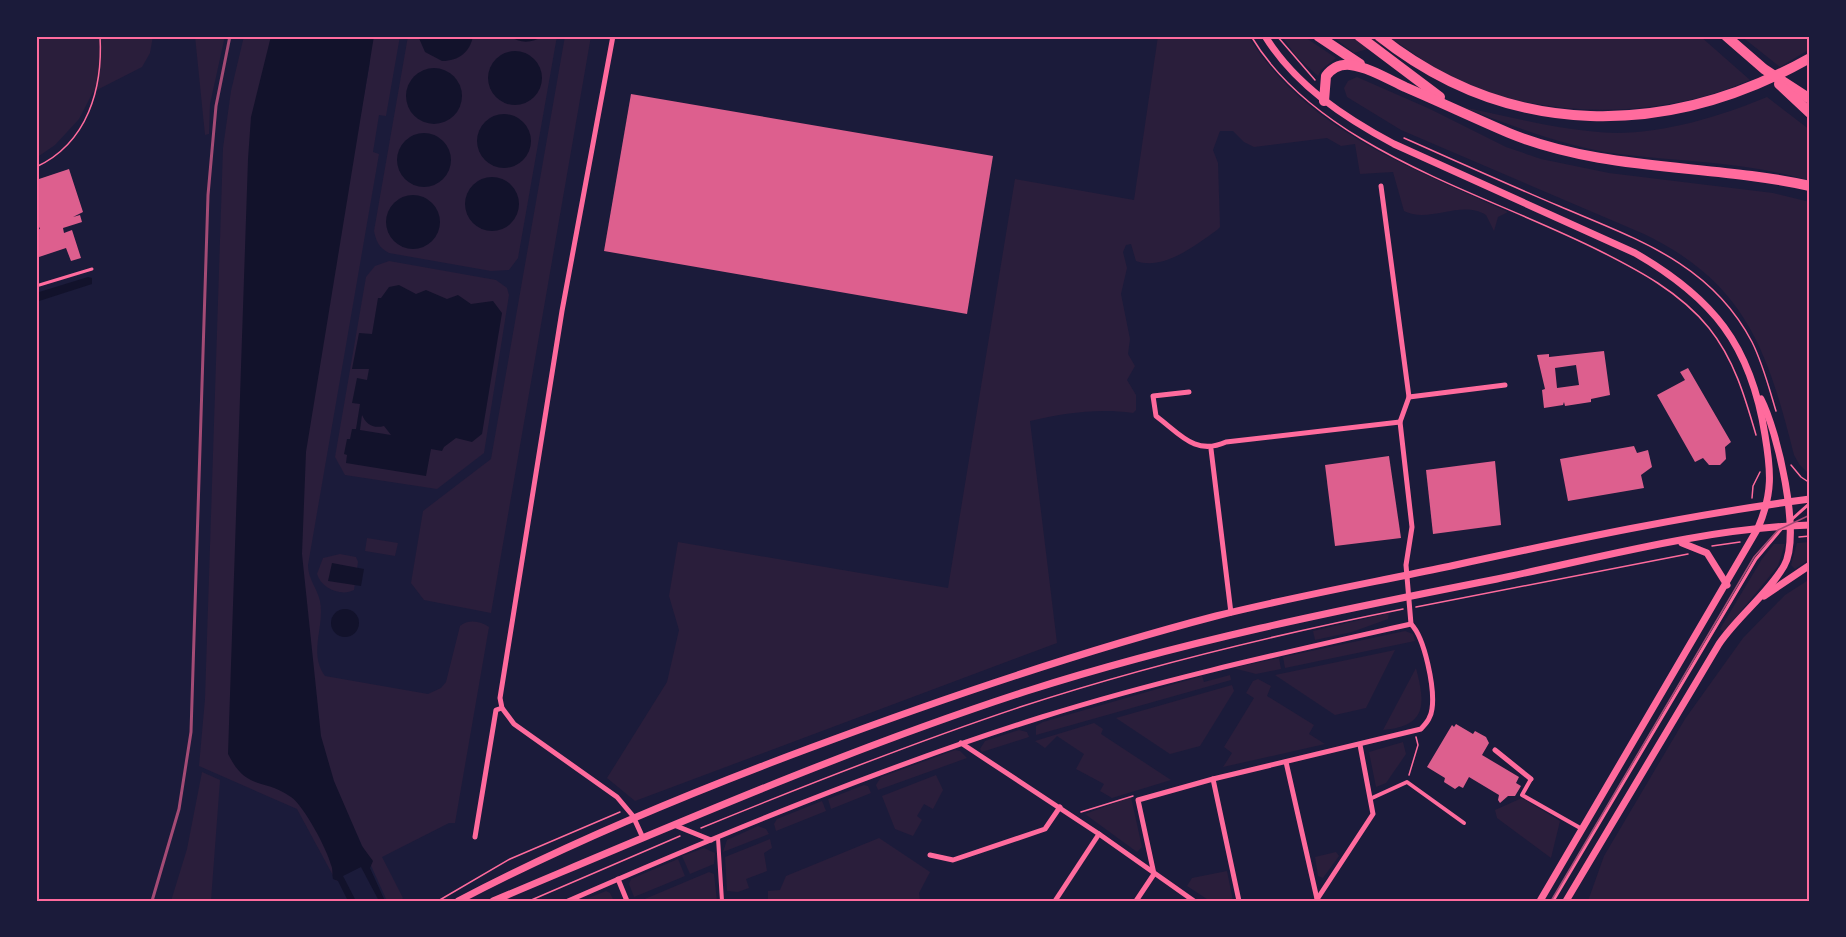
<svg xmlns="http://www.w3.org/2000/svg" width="1846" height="937" font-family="Cabin,sans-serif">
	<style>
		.green { fill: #2a1e3b; fill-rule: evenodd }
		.water { fill: #12122b; fill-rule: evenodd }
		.building { fill: #dd5f8e; fill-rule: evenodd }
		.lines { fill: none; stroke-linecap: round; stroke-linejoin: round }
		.path { stroke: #ff6b9d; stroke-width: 1.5 }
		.service { stroke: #ff6b9d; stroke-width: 3 }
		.pedestrian { stroke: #ff6b9d; stroke-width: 4 }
		.minor { stroke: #ff6b9d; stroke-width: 5 }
		.tertiary { stroke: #ff6b9d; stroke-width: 7 }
		.motorway { stroke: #ff6b9d; stroke-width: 10 }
		.tram { stroke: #a44b75; stroke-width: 1.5 }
		.rail { stroke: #a44b75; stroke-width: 3 }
		.neatline { fill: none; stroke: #ff6b9d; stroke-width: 2 }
	</style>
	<rect width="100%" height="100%" fill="#1b1b3a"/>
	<!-- green -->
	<g class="green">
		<polygon points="36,36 153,36 150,53 142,67 93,92 79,119 55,145 36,158"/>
		<polygon points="195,36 225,36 210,104 209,134 205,135"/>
		<polygon points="244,36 292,36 302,797 343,876 336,881 297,809 199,766 205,699 223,148 231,91"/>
		<path d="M359,36H400L386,116L379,115L373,152L379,154L308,565C308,579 317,588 320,601C325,627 308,653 325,676L428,694L441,688L446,682L460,626C468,619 481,621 489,627L455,823H449L382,857L403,898L400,901H387L294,695L282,593ZM369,61L370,62L349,179Z"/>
		<path d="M408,36H557L518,258L509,270L491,271L389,253C379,248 376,241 374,231Z"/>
		<polygon points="565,36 591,36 491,613 424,600 411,583 423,511 491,459"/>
		<path d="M1158,36H1248C1307,131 1411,167 1508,212L1498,217L1494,231L1486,215C1462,199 1429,224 1404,211L1393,172L1360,174L1355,144L1341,146L1327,138L1254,147L1244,142L1233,131H1220L1213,150L1218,163L1220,227L1217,230C1196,245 1163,271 1136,261L1131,244L1126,245L1123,252L1127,268L1121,294L1130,339L1128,354L1135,366L1127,380L1136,395V410L1133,413C1098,408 1064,413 1030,421L1057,643L635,801L607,778L667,682L679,630L669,596L678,542L948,588L1015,179L1134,200Z"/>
		<polygon points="1282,36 1303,36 1336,58 1321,70 1318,76 1296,56"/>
		<path d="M1332,36H1700L1750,80C1664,118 1557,119 1469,86C1444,76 1418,56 1395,41L1354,53Z"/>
		<polygon points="1741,36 1810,36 1810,49 1780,67"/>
		<path d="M1357,77L1430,109L1506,147L1541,159L1609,173L1773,193L1810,202V475L1799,464L1794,455C1768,352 1746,283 1644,234L1401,130L1347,97L1344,88L1348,81Z"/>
		<path d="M1767,97L1810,130V181C1749,162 1683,162 1619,154C1564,147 1514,126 1462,107C1512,117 1565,132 1616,133C1666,133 1721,116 1767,97Z"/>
		<polygon points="389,261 496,280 507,288 509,295 484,453 437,489 345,475 335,457 366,277 375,266"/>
		<polygon points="367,538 398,543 395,556 365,551"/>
		<polygon points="1810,542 1810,559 1795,569 1791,565 1797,543"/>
		<polygon points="1774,544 1785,544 1778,566 1724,632 1720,629 1762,559"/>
		<path d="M340,554L356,557L358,562L354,590C341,597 321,588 317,574L323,558Z"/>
		<polygon points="1810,579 1810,901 1588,901 1604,856 1685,719 1743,638 1785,595"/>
		<polygon points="1389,613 1388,619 1352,632 1315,640 1313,631"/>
		<polygon points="1405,631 1413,634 1415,641 1285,668 1283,657"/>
		<polygon points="1395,650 1366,708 1335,715 1275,675"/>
		<polygon points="1279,658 1281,669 1256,674 1233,668"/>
		<path d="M1416,668C1425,703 1428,726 1383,730Z"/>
		<polygon points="1230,675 1231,680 1036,735 1036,726 1043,722 1202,676 1204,682"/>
		<polygon points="1258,679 1271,686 1267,696 1314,725 1309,734 1325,744 1223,767 1232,753 1224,747 1254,698 1246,693 1253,681"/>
		<polygon points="1232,685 1234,691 1200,746 1170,754 1116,718"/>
		<polygon points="1094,723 1103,729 1101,734 1171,780 1112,798 1100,791 1104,784 1076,769 1084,754 1057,736 1045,748 1035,741"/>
		<polygon points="1019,730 1027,732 1029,737 982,752 980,749 985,741"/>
		<polygon points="1403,742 1406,754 1386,783 1376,787 1369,752"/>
		<polygon points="955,750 960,751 967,758 878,790 876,785 881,777"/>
		<polygon points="202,772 220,780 211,901 171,901 187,849"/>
		<polygon points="936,775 943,790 933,809 924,804 917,816 922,820 913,836 895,829 882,796"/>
		<polygon points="864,785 868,786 871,793 831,809 828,799"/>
		<polygon points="1131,797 1142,847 1137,852 1085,814"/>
		<polygon points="1522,798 1560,821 1551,858 1497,818 1495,810"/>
		<polygon points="822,801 826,811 776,831 774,824 777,819"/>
		<polygon points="758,826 766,829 769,834 723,852 727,840"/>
		<polygon points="879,838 930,872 919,893 920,901 768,901 768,891 780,890 786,876"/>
		<polygon points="770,839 772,848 764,853 767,871 746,879 749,888 738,892 727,891 725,857"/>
		<polygon points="704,848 715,853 714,864 690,874 682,856"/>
		<polygon points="1336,852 1339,856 1323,878 1318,876 1315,857"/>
		<polygon points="678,859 685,876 634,897 629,884 631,879"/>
		<polygon points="1227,871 1233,901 1210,901 1187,886 1192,878"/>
		<polygon points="709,872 714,874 717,901 640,901"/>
		<polygon points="606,891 610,893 614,901 581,901"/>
	</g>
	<!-- water -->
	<g class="water">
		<path d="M271,36H374L306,452L302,554L321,736L334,781L362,846L373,861L370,868L385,901H379L361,867L343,876L356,901H348L338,881L333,879C332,874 333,869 331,865C327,849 304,806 291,797C263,777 247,792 228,754L248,159L251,117Z"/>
		<path d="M418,36H473C470,52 459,61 442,61L425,52Z"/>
		<path d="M509,36H543C532,43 521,44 509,36Z"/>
		<circle cx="515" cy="78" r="27"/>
		<circle cx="434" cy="96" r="28"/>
		<circle cx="504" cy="141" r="27"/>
		<circle cx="424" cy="160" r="27"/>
		<circle cx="492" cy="204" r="27"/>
		<circle cx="413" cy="222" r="27"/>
		<polygon points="88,277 92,278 92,284 36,302 36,293"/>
		<path d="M399,285L416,294L426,290L447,299L458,295L471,304L493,301L502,313L482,434L472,442L456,438L444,447L442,451L431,449L426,476L346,463L347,455L344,454L347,439H350L352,429H356L360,404L352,403L357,378L367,380L369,369H352L359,333L372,334L378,298H381L389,287ZM362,415C366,424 373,429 384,426L391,435L360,430Z"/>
		<polygon points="332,563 364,569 361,586 328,581"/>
		<circle cx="345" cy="623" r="14"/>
	</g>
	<!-- building -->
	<g class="building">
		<polygon points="631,94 993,156 967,314 604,251"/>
		<polygon points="69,169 83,212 73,217 80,215 82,222 63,228 64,233 72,230 81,258 71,261 66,248 36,258 36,230 40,229 36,220 36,180"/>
		<path d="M1604,351L1610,395L1591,399V402L1565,406L1564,402L1563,405L1544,408L1542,390L1545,389L1537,355L1549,354V357ZM1576,365L1579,385L1557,388L1555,368Z"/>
		<polygon points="1688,368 1731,442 1725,447 1726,459 1720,465 1709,465 1703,458 1695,462 1657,395 1685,380 1680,372"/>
		<polygon points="1634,446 1637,453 1648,450 1652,467 1641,475 1644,488 1568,501 1560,459"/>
		<polygon points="1389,456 1401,538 1335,546 1325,465"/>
		<polygon points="1495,461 1501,525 1433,534 1426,470"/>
		<polygon points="1456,724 1473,734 1475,731 1486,737 1489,743 1482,755 1519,777 1516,783 1521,786 1515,796 1508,796 1500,803 1498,800 1499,795 1469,777 1463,788 1459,786 1455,789 1444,782 1445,778 1427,767 1452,725 1454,727"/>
	</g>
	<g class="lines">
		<!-- path -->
		<g class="path">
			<path d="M1251,36C1318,149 1485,193 1598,250C1638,270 1680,292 1709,328C1734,359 1745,397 1756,435"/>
			<polyline points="1277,36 1315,80"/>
			<path d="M1404,138C1456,161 1507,184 1559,206C1636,239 1711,263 1752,342C1763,364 1769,388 1776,411"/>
			<path d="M36,167C88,143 103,88 100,36"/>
			<polyline points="1791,465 1801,477 1810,483"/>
			<polyline points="1752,498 1753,486 1760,472"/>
			<polyline points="1799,537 1810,536"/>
			<polyline points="1712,546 1740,542"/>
			<polyline points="1416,607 1688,554"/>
			<polyline points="1409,775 1418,745 1416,737"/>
			<polyline points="1081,812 1133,796"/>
			<path d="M701,828C806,785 912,743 1020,707C1145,666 1274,635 1403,609"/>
			<polyline points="438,901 510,859 620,812"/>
			<polyline points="529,901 680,836"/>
		</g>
		<!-- service -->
		<g class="service">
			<polyline points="36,286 92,269"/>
			<polyline points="1790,521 1810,503"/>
			<polyline points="1553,901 1756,559 1783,527"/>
		</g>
		<!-- pedestrian -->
		<g class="pedestrian">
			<polyline points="1531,779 1522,795 1582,829"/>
			<polyline points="1372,798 1407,782 1464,823"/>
			<polyline points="718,838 722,901"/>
		</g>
		<!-- minor -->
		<g class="minor">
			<polyline points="613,36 562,311 500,698 502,708 514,724 617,797 633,816 643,838"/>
			<path d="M1189,392L1153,396L1156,416C1180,434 1195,456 1226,442L1400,422"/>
			<polyline points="1409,397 1505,385"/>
			<polyline points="1211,449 1231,613"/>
			<polyline points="961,743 1099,834 1194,901"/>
			<polyline points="1495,750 1531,779"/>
			<polyline points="1286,762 1317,899"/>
			<polyline points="1213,779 1239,901"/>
			<polyline points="674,825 711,840"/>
			<polyline points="475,837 496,710 502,708"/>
			<polyline points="930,855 953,860 1045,829 1060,807"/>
			<polyline points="618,879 627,901"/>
			<path d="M568,901C723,833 881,768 1042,717C1163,679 1287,652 1411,624L1406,565L1412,527L1400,422L1409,397L1381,186"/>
			<polyline points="1055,901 1099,834"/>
			<path d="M1136,901L1154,874L1138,800L1213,779L1421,729C1426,723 1431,718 1432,709C1435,689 1425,638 1411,624"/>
			<polyline points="1316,901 1373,814 1360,745"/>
		</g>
		<!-- tertiary -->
		<g class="tertiary">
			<path d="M1265,36C1295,85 1345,118 1394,144L1635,253C1713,298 1751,345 1765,435C1771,471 1773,493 1758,528L1540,901"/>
			<polyline points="1682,543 1707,553 1727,585"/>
			<polyline points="1764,596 1810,565"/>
			<path d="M458,901C572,841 689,793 810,748C944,698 1078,652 1216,616C1292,597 1370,583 1446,567C1567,541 1687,515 1810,499"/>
			<path d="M493,901C669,827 845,750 1027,691C1180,642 1339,610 1497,579C1598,558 1707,528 1810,525"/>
			<path d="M1566,901L1719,644C1738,616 1767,595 1784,566C1802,535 1777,430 1761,399"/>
		</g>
		<!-- motorway -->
		<g class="motorway">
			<polyline points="1318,36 1360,64"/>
			<polyline points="1359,36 1440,97"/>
			<path d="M1379,36C1510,140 1668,138 1810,58"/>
			<polyline points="1726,36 1764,69 1810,99"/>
			<polyline points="1779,84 1810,113"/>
			<path d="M1324,101L1326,76C1332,68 1339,64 1350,65C1368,67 1388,79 1405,87C1440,102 1474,118 1509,133C1604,172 1712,164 1810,186"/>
		</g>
		<!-- tram -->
		<polyline class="tram" points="1551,901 1754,557 1778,530 1810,515"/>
		<!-- rail -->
		<polyline class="rail" points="152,901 179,809 191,732 208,195 216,106 230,36"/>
	</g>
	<!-- border -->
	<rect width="1846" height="937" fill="none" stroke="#1b1b3a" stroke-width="75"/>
	<rect x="38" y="38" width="1770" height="862" class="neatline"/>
</svg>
